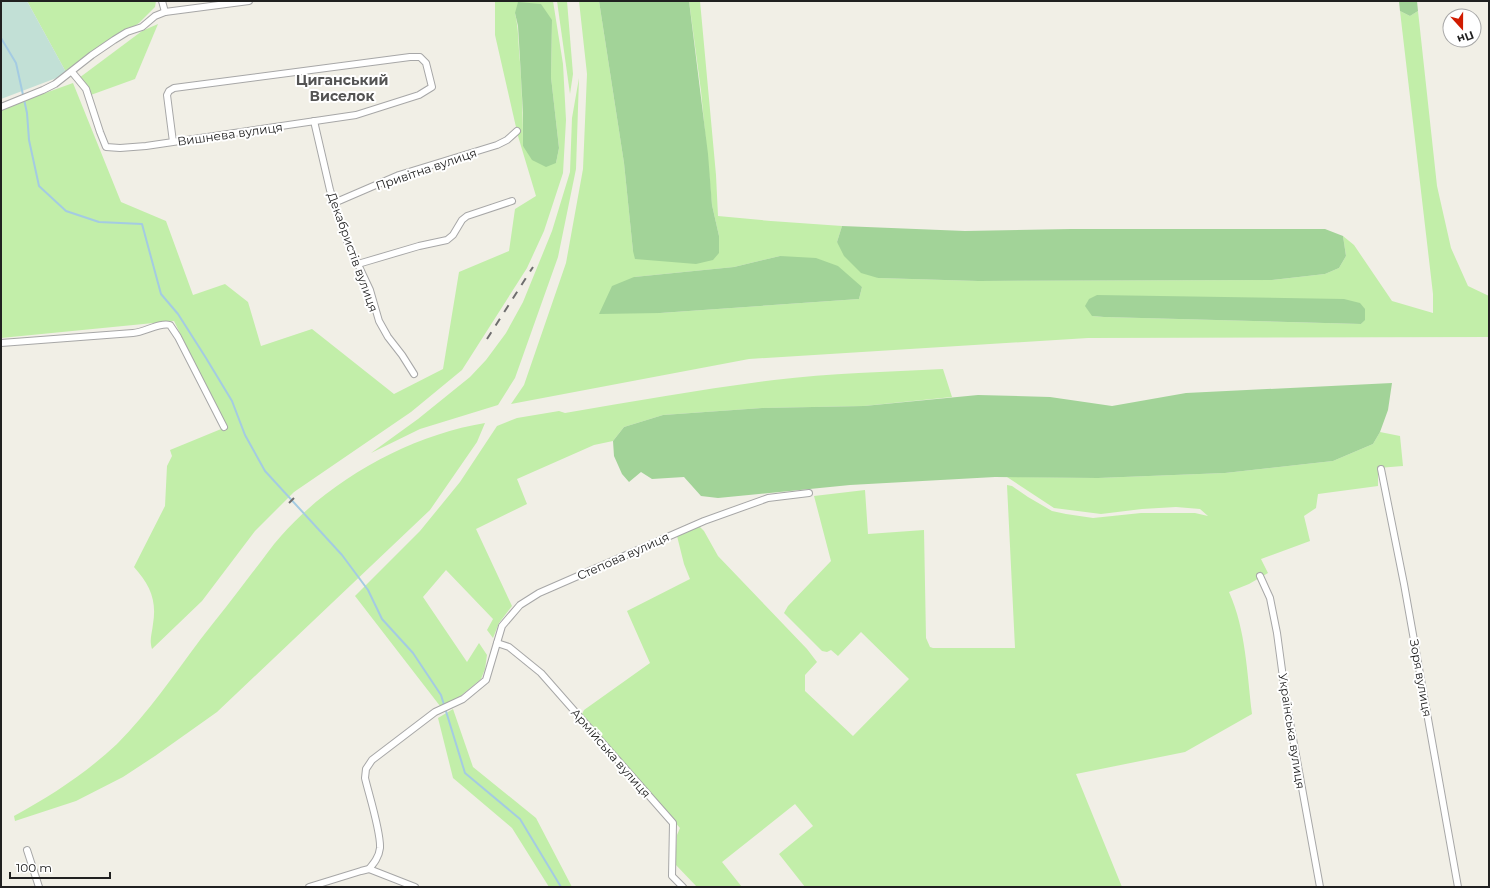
<svg xmlns="http://www.w3.org/2000/svg" width="1490" height="888" font-family="Montserrat,sans-serif">
	<style>
		.grass { fill: #c2eea9; fill-rule: evenodd }
		.forest { fill: #a2d398 }
		.wetland { fill: #c2e0d6 }
		.lines { fill: none; stroke-linecap: round; stroke-linejoin: round }
		.stream { stroke: #a4cbe2; stroke-width: 2 }
		.minor-casing { stroke: #a7a7a7; stroke-width: 8 }
		.minor { stroke: #fff; stroke-width: 6 }
		.rail { stroke: #6e6e6e; stroke-width: 2; stroke-dasharray: 8 8; stroke-linecap: butt }
		.labels { text-anchor: middle; dominant-baseline: central; stroke-width: 4; stroke-linejoin: round; paint-order: stroke }
		.street-label { font-size: 12px; fill: #202020; stroke: #fff }
		.quarter-label { font-size: 14px; font-weight: bold; fill: #535353; stroke: #fff }
	</style>
	<rect width="100%" height="100%" fill="#f1efe6"/>
	<!-- grass -->
	<g class="grass">
		<polygon points="27,1 156,1 155,7 139,23 67,74"/>
		<path d="M495,1H553L563,64L566,120L563,173L544,231L527,268L462,370L411,412L294,492L255,531L202,601L152,649C149,640 152,634 153,624C157,600 150,585 134,567L165,506L167,466L172,456L170,450L226,427L174,321L1,338V109L73,83L121,202L166,221L193,295L225,284L248,302L261,346L312,329L394,394L443,369L459,272L509,251L515,209L536,196L518,136L495,35ZM515,13L552,20L551,77L559,148L556,163L523,146C523,118 522,90 520,62C518,45 519,30 515,13Z"/>
		<polygon points="557,1 567,1 573,74 570,94"/>
		<path d="M579,1H599L624,163L633,251L719,236L712,205L701,91L689,1H700L716,175L718,216L771,221L842,226L837,242L878,278L978,281L1272,280L1325,274L1339,268L1346,256L1343,236L1354,245L1392,301L1433,313V294L1400,11L1410,16L1418,11L1437,186L1451,248L1468,286L1489,296V337L1088,338L749,359L511,404L524,385L566,263L583,169L587,74ZM780,256L862,287L859,299L660,313L634,277L734,267ZM1365,309V319L1361,324L1104,317L1092,316Z"/>
		<polygon points="158,24 135,79 88,96 79,78 142,31"/>
		<polygon points="579,78 576,169 558,257 515,378 498,405 420,429 371,453 418,419 470,377 486,360 506,333 523,302 552,231 570,172 572,118"/>
		<path d="M943,369L952,397L864,406L762,408L663,415L624,427L613,441L594,445L517,479L527,504L476,529L512,606L499,623L493,638L487,630L493,619L446,570L423,597L467,662L479,643L487,655L485,669L481,679L457,699L440,706L355,596L420,531L460,482L497,426L517,418L559,411L565,413C634,401 704,389 774,380C830,373 887,372 943,369Z"/>
		<path d="M485,423L477,442L430,510L217,712L155,756L123,777L76,801L15,821L14,816C51,796 86,773 117,744C149,712 173,676 200,640C217,618 235,596 252,573C262,561 271,547 281,536C331,479 411,435 485,423Z"/>
		<path d="M1380,432L1400,436L1403,466L1378,468V486L1318,494L1316,508L1304,516L1310,541L1261,559L1268,573L1249,584L1229,592C1246,630 1247,673 1252,714L1185,752L1076,774L1122,887H805L779,854L813,826L795,804L722,862L742,887H697L675,864L677,835L680,828L581,716L584,710L650,663L627,611L690,579L684,564L677,536L695,527H700L704,531L718,556L807,649L817,662L805,675V691L853,736L909,679L861,632L838,656L831,650L827,652L822,651L784,613L788,606L831,561L814,496L865,490L868,534L924,530L926,638L930,647L933,648H1015L1007,485L1012,486L1028,497L1052,511L1066,514L1093,518L1141,513H1195L1208,516L1200,509L1176,507L1142,509L1101,514L1054,508L1007,477L1098,478L1225,473L1333,461L1373,444Z"/>
		<polygon points="453,709 473,767 536,818 572,887 549,887 512,828 453,778 438,718"/>
	</g>
	<!-- forest -->
	<g class="forest">
		<polygon points="599,1 689,1 708,154 712,205 719,236 719,253 713,260 696,264 635,259 633,251 624,163"/>
		<polygon points="1399,1 1417,1 1418,11 1410,16 1400,11"/>
		<polygon points="518,2 541,4 552,20 551,77 559,148 556,163 546,167 532,160 523,146 523,113 519,42 518,26 515,13"/>
		<polygon points="842,226 965,231 1071,229 1325,229 1343,236 1346,256 1339,268 1325,274 1272,280 978,281 878,278 861,273 844,256 837,242"/>
		<polygon points="780,256 816,258 838,266 862,287 859,299 660,313 599,314 612,286 634,277 734,267"/>
		<polygon points="1097,295 1344,299 1360,303 1365,309 1365,320 1361,324 1104,317 1092,316 1085,306 1089,299"/>
		<polygon points="1392,383 1388,410 1380,432 1373,444 1333,461 1225,473 1098,478 995,477 850,485 718,498 701,496 684,477 652,479 641,472 629,482 622,474 614,456 613,441 624,427 663,415 762,408 864,406 978,395 1050,397 1112,406 1186,393"/>
	</g>
	<!-- wetland -->
	<polygon class="wetland" points="1,1 27,1 67,74 1,99"/>
	<g class="lines">
		<!-- stream -->
		<polyline class="stream" points="1,38 16,63 27,113 29,140 39,186 66,211 99,222 142,224 161,294 178,314 206,358 232,401 245,435 265,471 342,555 368,590 382,619 413,653 441,695 465,773 520,819 561,887"/>
		<!-- minor casing -->
		<g class="minor-casing">
			<g id="minor">
				<polyline points="162,1 165,12"/>
				<polyline points="72,72 86,89 100,132 106,147 120,148 146,146 356,115 419,95 432,87 426,63 420,57 410,57 174,88 169,91 167,95 173,142"/>
				<polyline points="1,107 43,90 55,84 92,55 114,40 127,32 142,27 155,16 165,12 249,1"/>
				<polyline points="314,121 330,190 347,241 370,290 379,321 388,337 402,355 414,374"/>
				<polyline points="334,203 399,175 497,145 507,140 517,131"/>
				<polyline points="358,264 419,246 447,240 453,235 462,220 467,216 512,201"/>
				<path d="M1,343L133,333C145,332 160,322 170,325L178,337L224,427"/>
				<polyline points="1381,469 1404,584 1458,887"/>
				<polyline points="1260,576 1270,598 1277,633 1286,700 1320,887"/>
				<polyline points="497,643 509,647 541,673 673,823 672,876 683,887"/>
				<polyline points="27,850 39,887"/>
				<polyline points="369,869 415,887"/>
				<path d="M309,887L361,871L369,869C374,863 379,857 380,848C381,832 369,795 365,778L366,769L372,760L435,712L463,699L486,680L502,626L520,605L539,593L704,521L768,498L809,493"/>
			</g>
		</g>
		<!-- minor -->
		<use href="#minor" class="minor"/>
		<!-- rail -->
		<g class="rail">
			<polyline points="487,339 533,267"/>
			<polyline points="289,503 294,498"/>
		</g>
	</g>
	<g class="labels">
		<!-- street labels -->
		<g class="street-label">
			<text transform="translate(230 134) rotate(-8)">Вишнева вулиця</text>
			<text transform="translate(426 169) rotate(-19)">Привітна вулиця</text>
			<text transform="translate(353 252) rotate(70)">Декабристів вулиця</text>
			<text transform="translate(623 556) rotate(-24)">Степова вулиця</text>
			<text transform="translate(1421 678) rotate(80)">Зоря вулиця</text>
			<text transform="translate(1292 731) rotate(81)">Українська вулиця</text>
			<text transform="translate(611 753) rotate(49)">Армійська вулиця</text>
		</g>
		<!-- quarter labels -->
		<g class="quarter-label">
			<text x="342" y="80">Циганський<tspan x="342" dy="16">Виселок</tspan></text>
		</g>
	</g>
	<!-- border -->
	<rect width="1490" height="888" fill="none" stroke="#202020" stroke-width="4"/>
	<!-- north arrow -->
	<g transform="translate(1462 28) rotate(159)"><circle r="19" fill="#ffffff" stroke="#a6a6a6"/>
	<path d="M0-3L7 15L0 10L-7 15Z" fill="#d01b00"/>
	<text y="-6" font-size="11" font-weight="bold" text-anchor="middle" fill="#202020">Пн</text>
	</g>
	<!-- scale -->
	<path d="M10 872v6h100v-6" fill="none" stroke="#202020" stroke-width="2"/>
	<text x="16" y="872" font-size="12" fill="#202020" stroke="#ffffff" stroke-width="3" paint-order="stroke">100 m</text>
</svg>
